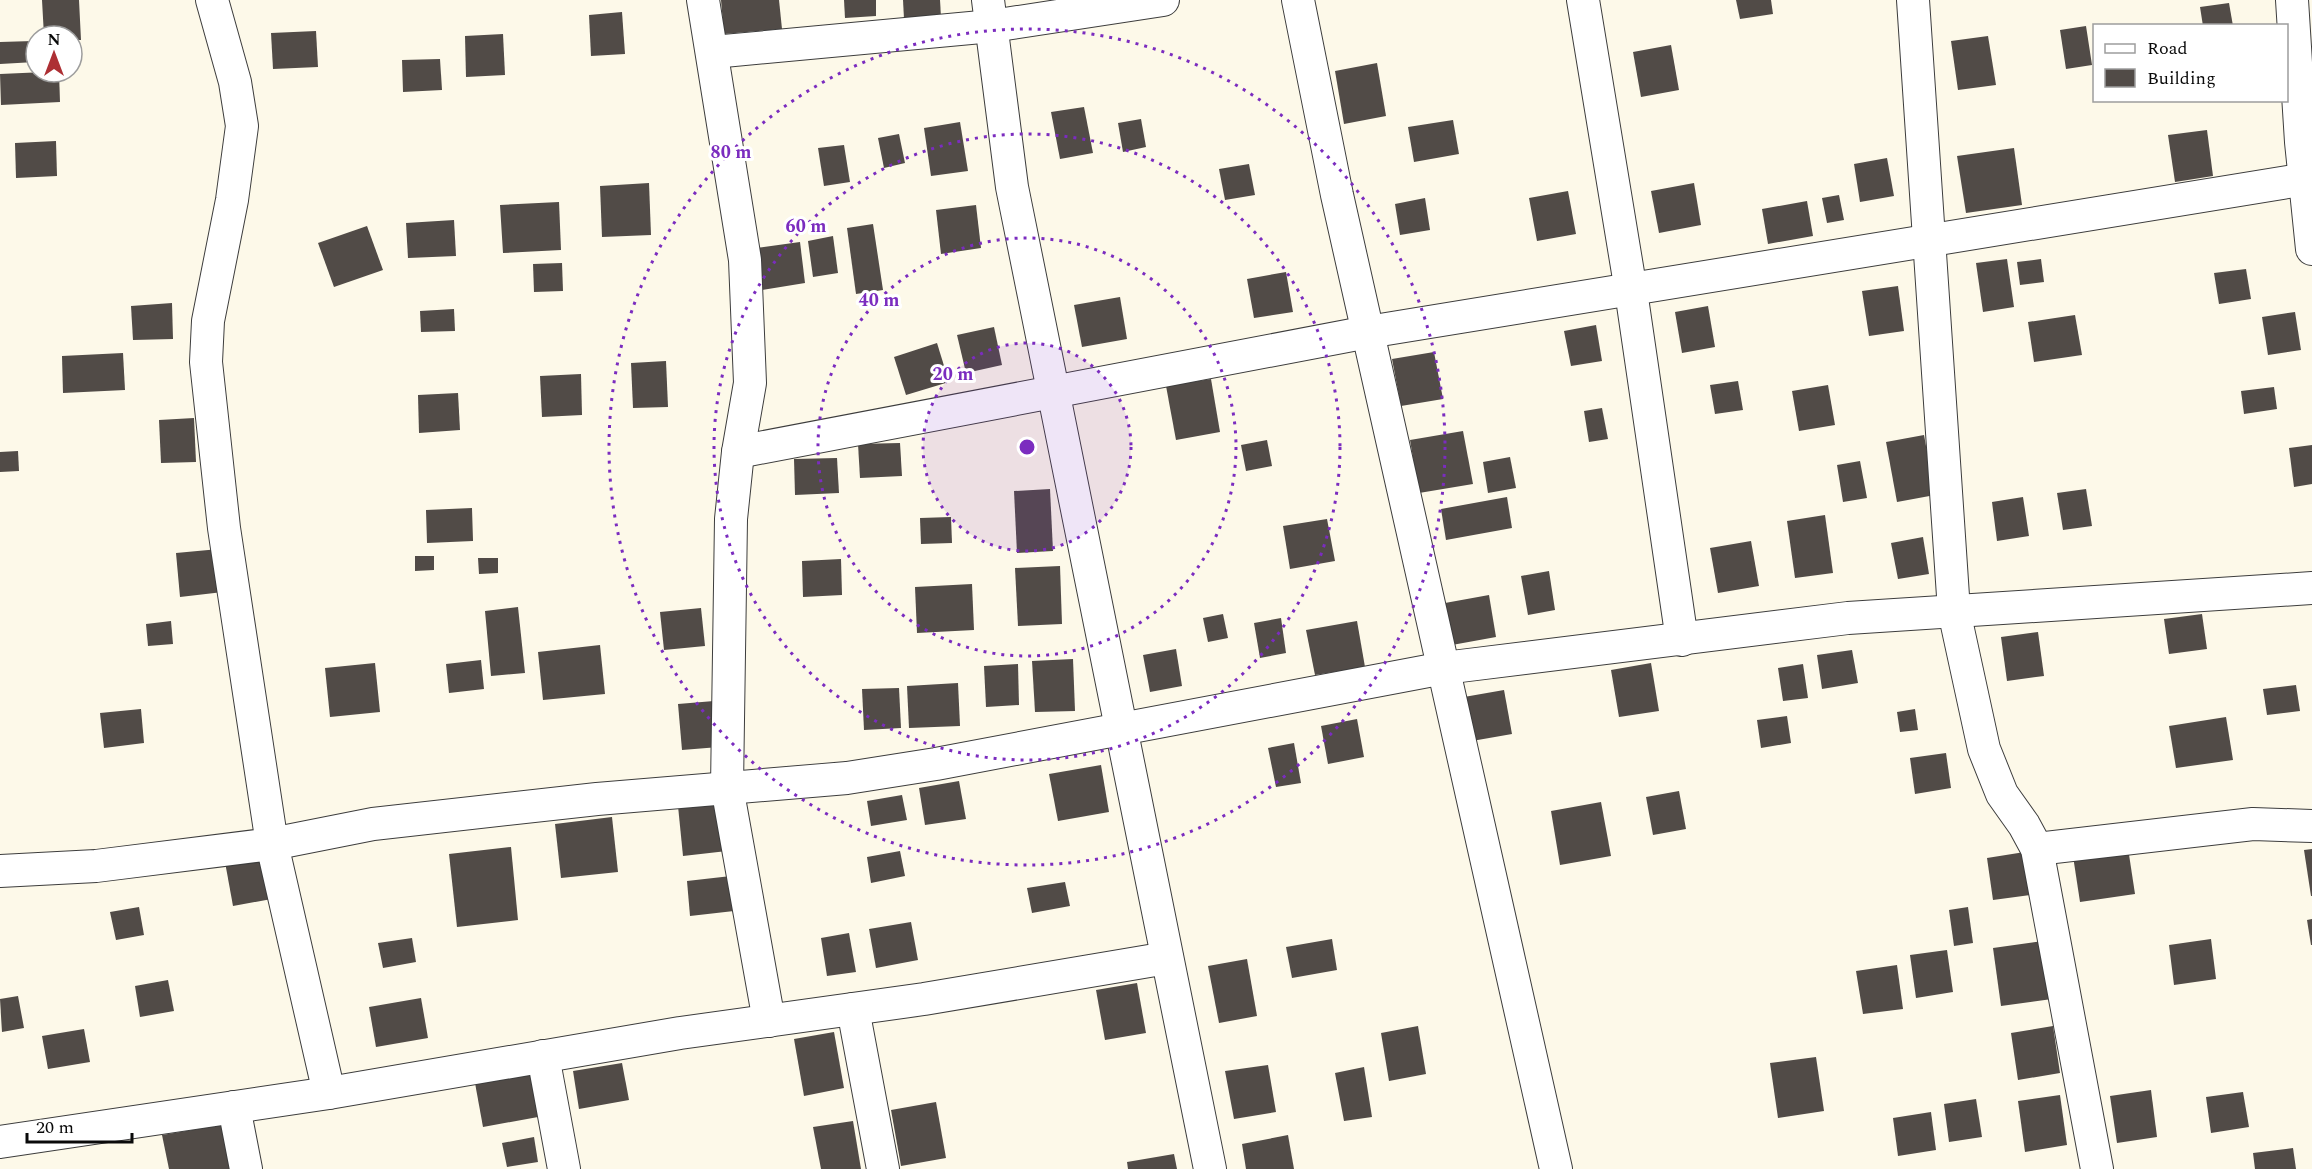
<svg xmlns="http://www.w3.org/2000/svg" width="2312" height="1169" font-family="Spectral,serif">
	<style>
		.building { fill: #514b47 }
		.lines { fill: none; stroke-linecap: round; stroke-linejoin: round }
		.street-casing { stroke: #3d3d3d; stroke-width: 34 }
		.street { stroke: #fff; stroke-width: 32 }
		.ring { fill: none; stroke: #7b2cbf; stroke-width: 3; stroke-dasharray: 3 6 }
		.centre { fill: #7b2cbf; stroke: #fff; stroke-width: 3 }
		.ring-label { font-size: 18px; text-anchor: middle; font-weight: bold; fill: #7b2cbf; stroke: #fff; stroke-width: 6; stroke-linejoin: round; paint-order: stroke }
	</style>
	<rect width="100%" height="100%" fill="#fdf9e9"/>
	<!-- building -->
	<g class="building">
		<polygon points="42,0 79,0 81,40 72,40 72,36 44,36"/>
		<polygon points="721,0 779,0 782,29 724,34"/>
		<polygon points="844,0 876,0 876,16 845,18"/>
		<polygon points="903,0 940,0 941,17 904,19"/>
		<polygon points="1736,0 1771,0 1773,14 1740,19"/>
		<polygon points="2229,3 2233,26 2203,26 2200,7"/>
		<polygon points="622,12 625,54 591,56 589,15"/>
		<polygon points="2086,26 2092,65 2066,69 2060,30"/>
		<polygon points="316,31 318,67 273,69 271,33"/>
		<polygon points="503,34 505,75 466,77 465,36"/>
		<polygon points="1988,36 1996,85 1958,90 1951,41"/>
		<polygon points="33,41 35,62 0,64 0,42"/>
		<polygon points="1671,45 1679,90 1641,97 1633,52"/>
		<polygon points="440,59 442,90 403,92 402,60"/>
		<polygon points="1377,63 1386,116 1344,124 1335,71"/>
		<polygon points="45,72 59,72 60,102 1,105 0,74"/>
		<polygon points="1084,107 1093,153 1060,159 1051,112"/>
		<polygon points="1141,119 1146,147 1123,152 1118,123"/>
		<polygon points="1453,120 1459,154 1414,162 1408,127"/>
		<polygon points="960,122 968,171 931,176 924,128"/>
		<polygon points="2207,130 2213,176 2175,182 2168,135"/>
		<polygon points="899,134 905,163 884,168 878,138"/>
		<polygon points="56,141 57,176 16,178 15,143"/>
		<polygon points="844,145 850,182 824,186 818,148"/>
		<polygon points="2014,148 2022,205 1966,213 1957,156"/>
		<polygon points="1887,158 1894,196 1860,202 1854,164"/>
		<polygon points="1249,164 1255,195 1225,200 1219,169"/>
		<polygon points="649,183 651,235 602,237 600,186"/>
		<polygon points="1694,183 1701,225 1659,233 1651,191"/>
		<polygon points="1568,191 1576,234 1537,241 1529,198"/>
		<polygon points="1839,195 1844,220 1827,223 1822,198"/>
		<polygon points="1425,198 1430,230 1400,235 1395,204"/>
		<polygon points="1807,201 1813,236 1768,244 1762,209"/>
		<polygon points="559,202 561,250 503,253 500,205"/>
		<polygon points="976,205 981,248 941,254 936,210"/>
		<polygon points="454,220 456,256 408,258 406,223"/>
		<polygon points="873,224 883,290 856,294 847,228"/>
		<polygon points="367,226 383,270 334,287 318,243"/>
		<polygon points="833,236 838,273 813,277 808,241"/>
		<polygon points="800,242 805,283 762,290 756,248"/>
		<polygon points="2007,259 2014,307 1983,312 1976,263"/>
		<polygon points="2041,259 2044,282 2020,285 2017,262"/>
		<polygon points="562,263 563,291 534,292 533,264"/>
		<polygon points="2246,269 2251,299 2219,304 2214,273"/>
		<polygon points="1286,272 1293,312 1254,318 1247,279"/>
		<polygon points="1898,286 1904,331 1869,336 1862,291"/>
		<polygon points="1120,297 1127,339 1082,347 1074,305"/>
		<polygon points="172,303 173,339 133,340 131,306"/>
		<polygon points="1708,306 1715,347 1682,353 1675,312"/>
		<polygon points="454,309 455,331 421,332 420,311"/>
		<polygon points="2295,312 2301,350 2268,355 2262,317"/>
		<polygon points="2075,315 2082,355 2034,362 2028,322"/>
		<polygon points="1596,325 1602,361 1571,366 1564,331"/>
		<polygon points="994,327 1002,365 966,373 957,335"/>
		<polygon points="937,343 949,382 906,395 894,357"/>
		<polygon points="1434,352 1443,399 1401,406 1392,359"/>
		<polygon points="123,353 125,390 63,393 62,356"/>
		<polygon points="666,361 668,407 633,408 631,363"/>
		<polygon points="581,374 582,415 542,417 540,376"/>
		<polygon points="1211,379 1220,432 1176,440 1166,386"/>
		<polygon points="1738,381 1743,410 1715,414 1710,385"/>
		<polygon points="1828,385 1835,425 1799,431 1792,391"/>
		<polygon points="2274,387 2277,409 2244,414 2241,391"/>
		<polygon points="458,393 460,430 419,433 418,395"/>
		<polygon points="1602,408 1608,439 1589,442 1584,411"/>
		<polygon points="194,418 196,462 161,463 159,420"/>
		<polygon points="1463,431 1473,484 1419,493 1410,440"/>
		<polygon points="1924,435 1935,495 1897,502 1886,442"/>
		<polygon points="1267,440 1272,466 1246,471 1241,445"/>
		<polygon points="900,443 902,476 860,478 858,444"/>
		<polygon points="2312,445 2312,484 2294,487 2289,448"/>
		<polygon points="18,451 19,471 0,472 0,452"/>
		<polygon points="1510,457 1516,488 1488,493 1483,462"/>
		<polygon points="837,458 839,493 795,495 794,459"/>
		<polygon points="1860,461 1867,498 1843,502 1837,465"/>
		<polygon points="1050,489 1053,551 1017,553 1014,491"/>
		<polygon points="2086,489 2092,526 2063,530 2057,493"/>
		<polygon points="1507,497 1512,528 1446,540 1441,509"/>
		<polygon points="2023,497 2029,536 1997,541 1992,502"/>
		<polygon points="472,508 473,541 427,543 426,510"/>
		<polygon points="1825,515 1833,573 1795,578 1787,521"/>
		<polygon points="951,517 952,543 921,544 920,518"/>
		<polygon points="1327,519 1335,561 1290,569 1283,526"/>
		<polygon points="1923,537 1929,574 1898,579 1891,543"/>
		<polygon points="1751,541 1759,586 1718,593 1710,548"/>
		<polygon points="219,549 223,592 180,597 176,553"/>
		<polygon points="415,556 434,556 434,570 415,571"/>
		<polygon points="478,558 498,558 498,573 479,574"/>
		<polygon points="841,559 842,595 803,597 802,561"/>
		<polygon points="1060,566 1062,624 1018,626 1015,568"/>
		<polygon points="1549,571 1555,610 1528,615 1521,576"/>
		<polygon points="972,584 974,630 917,633 915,587"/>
		<polygon points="1489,595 1496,637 1452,645 1445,603"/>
		<polygon points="518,607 525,673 491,676 485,611"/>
		<polygon points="701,608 705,646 664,650 660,612"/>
		<polygon points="1223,614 1228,638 1208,642 1203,618"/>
		<polygon points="2202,614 2207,649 2169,654 2164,619"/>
		<polygon points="1281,618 1286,653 1260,658 1254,623"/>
		<polygon points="171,621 173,644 148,646 146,624"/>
		<polygon points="1357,621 1365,667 1315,675 1306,630"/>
		<polygon points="2038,632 2044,676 2007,681 2001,637"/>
		<polygon points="600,645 605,694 543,700 538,652"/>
		<polygon points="1176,649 1182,686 1150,692 1143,655"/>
		<polygon points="1852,650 1858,683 1822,689 1817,655"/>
		<polygon points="1073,659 1075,711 1035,712 1032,661"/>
		<polygon points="481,660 484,689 449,693 446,664"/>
		<polygon points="375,663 380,712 330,717 325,668"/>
		<polygon points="1651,663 1659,711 1619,717 1611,670"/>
		<polygon points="1018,664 1019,705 986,707 984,666"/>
		<polygon points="1803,664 1808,698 1783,701 1778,668"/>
		<polygon points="958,683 960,726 909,728 907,686"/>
		<polygon points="2296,685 2300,711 2267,715 2263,689"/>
		<polygon points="899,688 901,728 864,730 862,689"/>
		<polygon points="1504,690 1512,734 1472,741 1464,697"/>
		<polygon points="714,701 719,747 682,750 678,704"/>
		<polygon points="141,709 144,743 104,748 100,713"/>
		<polygon points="1915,709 1918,730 1900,732 1897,712"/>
		<polygon points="1787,716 1791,743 1761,748 1757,720"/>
		<polygon points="2226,717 2233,760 2176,768 2169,726"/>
		<polygon points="1357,719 1364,757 1328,764 1321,726"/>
		<polygon points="1294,743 1301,783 1276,787 1268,748"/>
		<polygon points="1946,753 1951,788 1915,794 1910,758"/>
		<polygon points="1101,765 1109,812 1058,821 1049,774"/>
		<polygon points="959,781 966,819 925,825 919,788"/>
		<polygon points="1679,791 1686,829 1653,835 1646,797"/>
		<polygon points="902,795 907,820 871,826 867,801"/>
		<polygon points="722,802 727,851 683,856 678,806"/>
		<polygon points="1601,802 1611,856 1560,865 1551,811"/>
		<polygon points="612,817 618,872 561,878 555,824"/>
		<polygon points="511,847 518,920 457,927 449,854"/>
		<polygon points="2128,848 2135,894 2080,902 2073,856"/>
		<polygon points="2312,849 2312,896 2311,896 2304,850"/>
		<polygon points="900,851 905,876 871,883 867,857"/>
		<polygon points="2031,851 2037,894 1993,900 1987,858"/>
		<polygon points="269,854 277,898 233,906 225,862"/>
		<polygon points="731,876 734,911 690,916 687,881"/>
		<polygon points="1065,882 1070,906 1032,913 1027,888"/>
		<polygon points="139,907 144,935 116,940 110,912"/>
		<polygon points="1968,907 1973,943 1954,946 1949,910"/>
		<polygon points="2312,919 2312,945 2311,945 2307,920"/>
		<polygon points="911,922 918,960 876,968 869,929"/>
		<polygon points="849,933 856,972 827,976 821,938"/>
		<polygon points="412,938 416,962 383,968 378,943"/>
		<polygon points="1332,939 1337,970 1292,978 1286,947"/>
		<polygon points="2211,939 2216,979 2174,985 2169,945"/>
		<polygon points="2043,941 2052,999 2001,1006 1993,948"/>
		<polygon points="1947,950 1953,992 1916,998 1910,955"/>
		<polygon points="1247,959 1257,1016 1219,1023 1208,966"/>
		<polygon points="1897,965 1903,1009 1863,1014 1856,971"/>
		<polygon points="168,980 174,1011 140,1017 135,986"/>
		<polygon points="1137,983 1146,1033 1105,1040 1096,990"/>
		<polygon points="18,996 24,1028 2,1032 0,999"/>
		<polygon points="421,998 428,1038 376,1047 369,1007"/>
		<polygon points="1418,1026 1426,1074 1389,1081 1381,1033"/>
		<polygon points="2053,1026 2060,1073 2018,1080 2011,1033"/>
		<polygon points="84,1029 90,1062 48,1069 42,1036"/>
		<polygon points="834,1032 844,1088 804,1096 794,1039"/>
		<polygon points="1816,1057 1824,1111 1778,1118 1770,1063"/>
		<polygon points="622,1063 629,1100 579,1109 573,1071"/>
		<polygon points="1268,1065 1276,1112 1234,1119 1225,1071"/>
		<polygon points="1364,1067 1372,1117 1344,1121 1335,1073"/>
		<polygon points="530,1074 538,1117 483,1127 475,1083"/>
		<polygon points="2151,1090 2157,1137 2117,1143 2110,1096"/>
		<polygon points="2243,1092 2249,1127 2211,1133 2206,1097"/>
		<polygon points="2060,1095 2067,1145 2025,1152 2018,1101"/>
		<polygon points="1976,1099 1982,1137 1949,1142 1944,1104"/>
		<polygon points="936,1102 946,1158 901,1166 891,1110"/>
		<polygon points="1931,1112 1936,1150 1898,1156 1893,1118"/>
		<polygon points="853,1121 861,1169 821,1169 813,1127"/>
		<polygon points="222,1125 230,1169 169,1169 162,1135"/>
		<polygon points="1288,1135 1294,1169 1246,1169 1242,1144"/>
		<polygon points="534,1137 538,1162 507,1167 502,1143"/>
		<polygon points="2293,1148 2296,1169 2255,1169 2253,1153"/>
		<polygon points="1174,1154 1177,1169 1128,1169 1127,1162"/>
	</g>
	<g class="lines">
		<!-- street casing -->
		<g class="street-casing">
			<g id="street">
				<polyline points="212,0 235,82 242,126 232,200 208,321 206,362 224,528 272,844 329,1093"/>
				<polyline points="703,0 745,260 750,383 738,452 731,519 727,787 769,1021"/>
				<polyline points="988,0 1012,187 1210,1169"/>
				<polyline points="1298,0 1337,195 1556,1169"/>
				<polyline points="1583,0 1631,291 1682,640"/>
				<polyline points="1913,0 1954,611 1984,749 2002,794 2024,825 2037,849 2097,1169"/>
				<polyline points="2292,0 2301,142 2312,249"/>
				<polyline points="713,52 992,26 1163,0"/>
				<polyline points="738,452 1368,332 2312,178"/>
				<polyline points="2037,849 2253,824 2312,826"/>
				<polyline points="0,871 96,866 272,844 373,824 597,799 847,778 936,764 1444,668 1848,618 2312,588"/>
				<polyline points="853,1009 883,1169"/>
				<polyline points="543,1056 564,1169"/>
				<polyline points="234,1107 246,1169"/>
				<polyline points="0,1142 329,1093 680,1033 924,999 1167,958"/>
			</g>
		</g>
		<!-- street -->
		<use href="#street" class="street"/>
	</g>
	<!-- distance rings -->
	<circle cx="1027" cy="447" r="104" fill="#7b2cbf" fill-opacity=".12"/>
	<g class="ring">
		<circle cx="1027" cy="447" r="104"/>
		<circle cx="1027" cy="447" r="209"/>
		<circle cx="1027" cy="447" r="313"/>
		<circle cx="1027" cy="447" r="418"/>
	</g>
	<circle cx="1027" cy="447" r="9" class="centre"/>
	<g class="ring-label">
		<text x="731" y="158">80 m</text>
		<text x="806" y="232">60 m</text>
		<text x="879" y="306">40 m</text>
		<text x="953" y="380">20 m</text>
	</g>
	<!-- legend -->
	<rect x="2093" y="24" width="195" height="78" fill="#ffffff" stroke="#9d9d9d" stroke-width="1.5"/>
	<rect x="2105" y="44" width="30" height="9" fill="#ffffff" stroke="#9d9d9d" stroke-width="1.5"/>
	<text x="2147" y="54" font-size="18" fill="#0a0a0a">Road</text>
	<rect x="2105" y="69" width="30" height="18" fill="#514b47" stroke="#9d9d9d" stroke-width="1.5"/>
	<text x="2147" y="84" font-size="18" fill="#0a0a0a">Building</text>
	<!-- north arrow -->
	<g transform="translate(54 54)"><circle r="28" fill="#ffffff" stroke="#9d9d9d" stroke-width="1.5"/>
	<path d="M0-4.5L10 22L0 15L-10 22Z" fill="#ad2f34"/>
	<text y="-9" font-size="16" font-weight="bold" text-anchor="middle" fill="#0a0a0a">N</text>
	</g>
	<!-- scale -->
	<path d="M27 1133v9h105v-9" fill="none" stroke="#0a0a0a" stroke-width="3"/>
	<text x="36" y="1133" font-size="18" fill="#0a0a0a" stroke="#ffffff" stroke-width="4.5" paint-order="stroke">20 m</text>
</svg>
